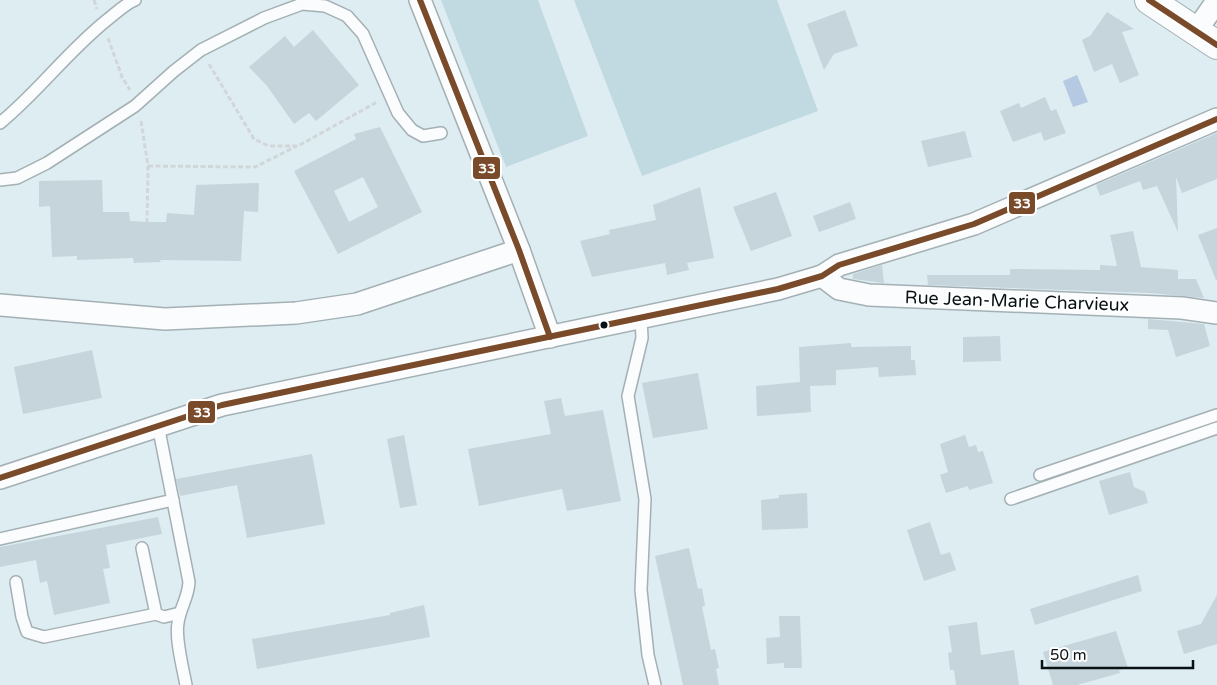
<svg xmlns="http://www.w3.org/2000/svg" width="1217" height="685" font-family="'Varela Round',sans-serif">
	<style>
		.green { fill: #c1dae1 }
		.water { fill: #b5c9e2 }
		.building { fill: #c6d4dc; fill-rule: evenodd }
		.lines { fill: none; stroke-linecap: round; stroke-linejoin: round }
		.lane-casing { stroke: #a4b0b4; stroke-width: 14 }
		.street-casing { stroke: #a4b0b4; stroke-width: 24 }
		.secondary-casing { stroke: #a4b0b4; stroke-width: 30 }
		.path { stroke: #d1d6d8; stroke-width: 3; stroke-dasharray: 5 2.5; stroke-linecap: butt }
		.lane { stroke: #fafcfd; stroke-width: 11 }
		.street { stroke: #fafcfd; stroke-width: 21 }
		.secondary { stroke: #fafcfd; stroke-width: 28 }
		.bus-1-casing { stroke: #fff; stroke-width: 10 }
		.bus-1 { stroke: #7a4b2a; stroke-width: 6 }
		.bus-dot { fill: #081215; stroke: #fff; stroke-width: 2 }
		.labels { text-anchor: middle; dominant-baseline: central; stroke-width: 4.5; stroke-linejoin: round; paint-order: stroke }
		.street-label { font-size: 18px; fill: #081215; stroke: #fff }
		.line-badge { stroke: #fff; stroke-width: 2 }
		.badge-label { font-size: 14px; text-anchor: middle; font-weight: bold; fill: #fff }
	</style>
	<rect width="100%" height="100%" fill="#deedf2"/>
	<!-- green -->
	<g class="green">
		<polygon points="441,0 538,0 588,136 506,167"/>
		<polygon points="574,0 777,0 818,111 642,176"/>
	</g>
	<!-- water -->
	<polygon class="water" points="1077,75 1088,102 1073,107 1063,81"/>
	<!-- building -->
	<g class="building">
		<polygon points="845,10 858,46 834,54 824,70 807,24"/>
		<polygon points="1107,12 1134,29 1122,32 1139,75 1120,83 1112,64 1094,72 1082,40 1090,36"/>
		<polygon points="313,30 359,85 316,121 309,113 294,124 267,86 249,67 285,36 294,47"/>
		<polygon points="1045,97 1051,111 1056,109 1066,133 1044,141 1041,132 1013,142 1000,111 1019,103 1021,108"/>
		<path d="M380,127L422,212L338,254L294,171L356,139L354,134ZM363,177L378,207L349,222L334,191Z"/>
		<polygon points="965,131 972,157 928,167 921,141"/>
		<polygon points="1217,133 1217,179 1182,193 1176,177 1178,232 1157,186 1143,190 1140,181 1100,196 1096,185"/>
		<polygon points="102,180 103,212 129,212 130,221 147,222 166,222 167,213 194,215 196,185 259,183 258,212 244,211 241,261 160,260 161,262 134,263 133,258 77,260 77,256 52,257 50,206 39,207 39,181"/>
		<polygon points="700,187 714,258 687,263 689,270 667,275 665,263 592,277 580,241 610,234 609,230 656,220 653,205"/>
		<polygon points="776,192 792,236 751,251 733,207"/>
		<polygon points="850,202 856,219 819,232 813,216"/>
		<polygon points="1217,228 1217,280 1216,280 1198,235"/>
		<polygon points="1133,231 1141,267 1178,270 1178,279 1196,279 1204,298 1149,293 928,285 927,275 1010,275 1010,269 1100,270 1100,265 1117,266 1110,235"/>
		<polygon points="882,265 884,283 853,279 853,274"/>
		<polygon points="1148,319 1204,324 1210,346 1176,357 1168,330 1148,329"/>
		<polygon points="1000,336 1001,361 963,362 963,337"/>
		<polygon points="851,343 851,347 911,346 911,360 915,360 916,375 879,377 878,367 836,370 836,385 810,386 811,412 757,416 756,386 800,382 799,347"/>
		<polygon points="92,350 102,398 23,414 14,367"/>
		<polygon points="698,373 708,429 653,438 642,383"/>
		<polygon points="561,398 565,416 603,410 621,501 567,511 562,489 479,506 468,449 551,434 544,401"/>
		<polygon points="404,435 417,505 400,508 387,439"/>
		<polygon points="965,435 969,447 976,445 978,452 983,451 993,483 969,490 968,486 946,493 940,475 948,472 940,444"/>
		<polygon points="312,454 325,524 247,538 237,485 180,496 176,479"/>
		<polygon points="1130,472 1134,487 1145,492 1148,503 1109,515 1099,481"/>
		<polygon points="807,493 808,528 762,530 761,500 779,498 779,495"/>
		<polygon points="158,517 162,534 106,545 110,568 103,569 110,603 54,615 47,581 40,583 36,560 0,567 0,547"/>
		<polygon points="930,522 941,555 950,552 956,570 924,581 907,530"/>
		<polygon points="689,548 698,589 702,588 705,606 702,607 711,650 715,649 719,668 716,669 719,685 683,685 655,556"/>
		<polygon points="1138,575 1142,591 1035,625 1030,609"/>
		<polygon points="1217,595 1217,644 1184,654 1177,631 1201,624"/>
		<polygon points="424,605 430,637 257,669 252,639 390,615 390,613"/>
		<polygon points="779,616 800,616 802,668 784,668 784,663 767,664 766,638 780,637"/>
		<polygon points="977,622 981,655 1014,650 1019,685 956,685 954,670 950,670 948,653 952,652 948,626"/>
		<polygon points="1116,631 1128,668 1119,670 1120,673 1077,685 1053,685 1043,652"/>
	</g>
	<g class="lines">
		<!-- lane casing -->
		<g class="lane-casing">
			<g id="lane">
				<path d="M0,123C38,92 68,51 107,20C116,13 125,4 135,0"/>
				<polyline points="0,180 17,178 47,163 135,106 174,71 201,50 264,18 302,4 325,6 347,16 363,34 398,113 412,130 423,136 441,133"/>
				<polyline points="641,318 642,338 628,396 645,499 641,590 648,655 655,685"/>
				<path d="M158,425L189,582C188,599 180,607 178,623C175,638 183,669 186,685"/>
				<polyline points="1040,475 1217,415"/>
				<polyline points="1011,499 1217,428"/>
				<polyline points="0,539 173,500"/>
				<polyline points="142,548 156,614 164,617 180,613"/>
				<polyline points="16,582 22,617 27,632 44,637 156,614"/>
			</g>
		</g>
		<!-- street casing -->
		<g class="street-casing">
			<g id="street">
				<polyline points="420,0 519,250 550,337"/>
				<polyline points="1196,31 1217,1"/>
				<polyline points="822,276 839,289 869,295 1182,308 1217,313"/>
				<polyline points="0,305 165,319 296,313 357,304 519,250"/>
				<polyline points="0,478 222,405 778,289 822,276 839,265 974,224 1217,119"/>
			</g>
		</g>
		<!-- secondary casing -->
		<g class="secondary-casing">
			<polyline id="secondary" points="1149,0 1217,45"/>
		</g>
		<!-- path -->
		<g class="path">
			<polyline points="94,0 97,9"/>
			<polyline points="108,38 122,77 130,90"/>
			<polyline points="209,64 254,139 269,146 298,146 377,102"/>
			<polyline points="141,121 148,166 147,222"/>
			<polyline points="148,166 255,167 297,146"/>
		</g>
		<!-- lane -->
		<use href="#lane" class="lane"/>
		<!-- street -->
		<use href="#street" class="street"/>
		<!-- secondary -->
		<use href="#secondary" class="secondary"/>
		<!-- bus-1 casing -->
		<g class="bus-1-casing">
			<g id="bus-1">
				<polyline points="420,0 519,250 550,337"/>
				<polyline points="1149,0 1217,45"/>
				<polyline points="0,478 222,405 778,289 822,276 839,265 974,224 1217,119"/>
			</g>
		</g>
		<!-- bus-1 -->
		<use href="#bus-1" class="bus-1"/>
	</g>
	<!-- markers -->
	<circle class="bus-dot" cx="604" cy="325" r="4.5"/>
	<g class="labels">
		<!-- street labels -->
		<g class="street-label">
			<text transform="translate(1017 301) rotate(2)">Rue Jean-Marie Charvieux</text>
		</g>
	</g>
	<g class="line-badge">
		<rect x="472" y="156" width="29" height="24" rx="5" fill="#7a4b2a"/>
		<rect x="1008" y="191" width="28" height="24" rx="5" fill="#7a4b2a"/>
		<rect x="187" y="400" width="29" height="24" rx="5" fill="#7a4b2a"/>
	</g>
	<g class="badge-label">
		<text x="487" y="173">33</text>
		<text x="1022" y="208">33</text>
		<text x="202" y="417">33</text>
	</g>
	<!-- scale -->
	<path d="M1042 660v8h151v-8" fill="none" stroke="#081215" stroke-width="2.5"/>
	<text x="1050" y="660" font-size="15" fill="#081215" stroke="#ffffff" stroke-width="4" paint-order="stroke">50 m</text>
</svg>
